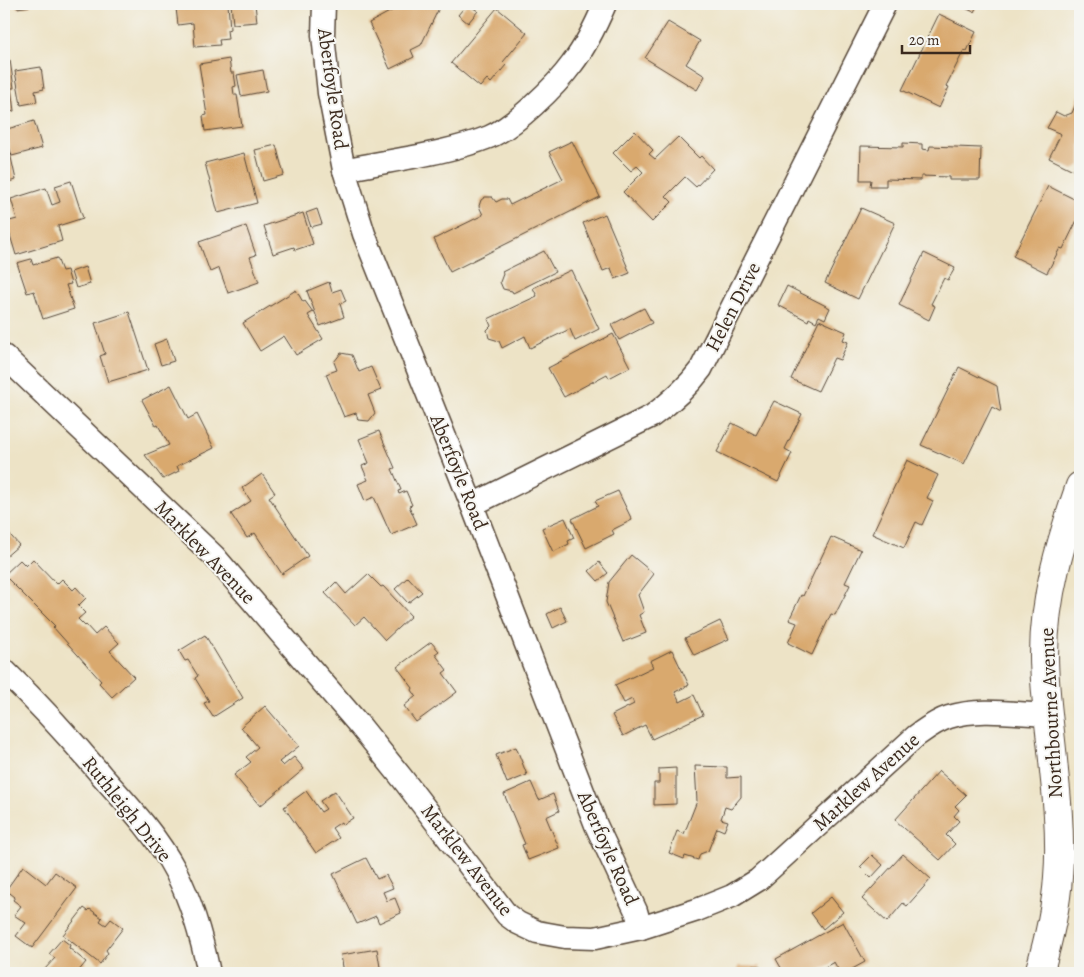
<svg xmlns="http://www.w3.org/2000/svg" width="1084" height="977" font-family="Alegreya,serif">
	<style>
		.building { fill: #d9a96e }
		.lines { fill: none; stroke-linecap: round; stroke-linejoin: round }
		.minor-casing { stroke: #564637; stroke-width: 25 }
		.tertiary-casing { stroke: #564637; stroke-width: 30 }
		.minor { stroke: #fff; stroke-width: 22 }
		.tertiary { stroke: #fff; stroke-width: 28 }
		.labels { text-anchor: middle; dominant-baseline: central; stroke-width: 4; stroke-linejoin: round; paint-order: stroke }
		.street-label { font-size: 20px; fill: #3b2a1e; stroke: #f6f6f2 }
	</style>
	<rect width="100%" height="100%" fill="#f6f6f2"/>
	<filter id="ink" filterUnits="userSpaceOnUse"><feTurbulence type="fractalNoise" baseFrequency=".02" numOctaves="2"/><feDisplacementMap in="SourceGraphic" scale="10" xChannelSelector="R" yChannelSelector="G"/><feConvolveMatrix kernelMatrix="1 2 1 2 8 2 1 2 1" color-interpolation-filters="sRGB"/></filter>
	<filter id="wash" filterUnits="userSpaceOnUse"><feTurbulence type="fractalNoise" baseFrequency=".0096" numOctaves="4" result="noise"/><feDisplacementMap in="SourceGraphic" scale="20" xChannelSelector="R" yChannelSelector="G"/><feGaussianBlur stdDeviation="1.12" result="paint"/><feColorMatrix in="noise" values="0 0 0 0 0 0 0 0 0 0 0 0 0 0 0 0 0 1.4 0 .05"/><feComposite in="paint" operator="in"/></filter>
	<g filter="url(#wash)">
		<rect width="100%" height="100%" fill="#ede3c6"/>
		<g id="blocks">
			<!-- building -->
			<g class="building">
				<polygon points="16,4 31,4 31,6 17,8"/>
				<polygon points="191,4 228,4 230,29 227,30 228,39 219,40 220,45 195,47 193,23 178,25 176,8 191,7"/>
				<polygon points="231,4 255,4 257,22 233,24"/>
				<polygon points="398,4 441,4 421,45 411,50 414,57 390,69 369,23 395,9"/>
				<polygon points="467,4 478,11 468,23 458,15"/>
				<polygon points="956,4 978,4 974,12"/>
				<polygon points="497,8 527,33 503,62 506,65 491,83 487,79 480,87 451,63"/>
				<polygon points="939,14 976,32 967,51 964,50 946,86 949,87 939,108 902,90"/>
				<polygon points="4,17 8,39 4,40"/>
				<polygon points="668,22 700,41 686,64 705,76 697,90 645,58"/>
				<polygon points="229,59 231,73 234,73 236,86 233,87 234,95 237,95 242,126 205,131 203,116 207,115 199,64"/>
				<polygon points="10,60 14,88 11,88 14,111 4,113 4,61"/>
				<polygon points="41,67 44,89 35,91 37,102 21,105 15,71"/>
				<polygon points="263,70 267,91 241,96 237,75"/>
				<polygon points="1080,94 1080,165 1073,170 1049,158 1061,134 1047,128 1056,112 1064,116 1072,113"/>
				<polygon points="34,121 42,148 12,156 4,130"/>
				<polygon points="635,131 653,150 649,154 655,159 678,137 699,158 701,156 713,169 696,187 685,177 666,196 672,202 652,222 623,192 643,172 637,166 631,171 613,153"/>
				<polygon points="572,141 600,197 450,272 434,239 483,215 479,206 481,200 485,197 492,197 496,202 502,199 507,199 510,205 563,179 549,152"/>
				<polygon points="903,143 922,144 922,149 929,150 930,146 981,148 980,180 949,180 949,177 921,176 921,180 886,179 886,186 870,186 871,180 860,180 861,146 903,147"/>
				<polygon points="276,145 284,175 263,181 255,150"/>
				<polygon points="10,153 16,180 4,183 4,155"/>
				<polygon points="244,153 257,203 218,213 205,163"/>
				<polygon points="71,181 83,218 58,226 62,241 16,255 6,222 17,219 11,199 46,188 52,205 60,202 55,186"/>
				<polygon points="1048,186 1080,202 1080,214 1063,249 1060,248 1047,273 1013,256"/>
				<polygon points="861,208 895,223 858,299 825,283"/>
				<polygon points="317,209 322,224 311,227 306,213"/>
				<polygon points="303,213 313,244 295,250 294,247 273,254 264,226"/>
				<polygon points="605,214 630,273 615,279 611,268 603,271 583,223"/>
				<polygon points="246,226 256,255 250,257 259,282 228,293 219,268 210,272 199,242"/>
				<polygon points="544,251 555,272 513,293 512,291 503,289 500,282 503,274 502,272"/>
				<polygon points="924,253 955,268 948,280 944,278 931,304 935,306 929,320 899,305"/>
				<polygon points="57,258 62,271 67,270 71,284 66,285 74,309 43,319 34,291 27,293 17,263 31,259 33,265"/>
				<polygon points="85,267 90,284 76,288 71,272"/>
				<polygon points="571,270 599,329 575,341 570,329 530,348 525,336 502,348 499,341 489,338 487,330 491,326 488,319 537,296 533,288"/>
				<polygon points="329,282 332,292 341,289 346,301 340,304 344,317 320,326 307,291"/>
				<polygon points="787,286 830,308 825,319 819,316 816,322 809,318 808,321 778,305"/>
				<polygon points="296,290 303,302 305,301 313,312 308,315 323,339 296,355 284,336 260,351 243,323"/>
				<polygon points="644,308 652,323 619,340 611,325"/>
				<polygon points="129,312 148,370 108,382 100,356 105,354 95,323"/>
				<polygon points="819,320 846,332 843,340 848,342 840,360 834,358 818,391 791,379"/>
				<polygon points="613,334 630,367 609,378 607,374 564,397 548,368"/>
				<polygon points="167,339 174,361 161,365 154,344"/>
				<polygon points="341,353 352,355 359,372 371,367 381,390 368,395 375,413 369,421 358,420 356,413 344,417 326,374 337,370 334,362"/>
				<polygon points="959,367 997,386 1001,412 992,407 964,464 921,445"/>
				<polygon points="171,385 188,419 197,414 214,448 177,466 179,471 163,479 145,455 169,445 158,425 156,426 142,400"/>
				<polygon points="774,401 802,414 785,449 792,453 778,482 717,452 732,423 756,435"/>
				<polygon points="379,431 395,468 392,469 401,490 398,491 399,494 406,491 412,505 409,506 417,524 391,535 374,497 365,501 358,484 368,480 362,466 369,463 359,439"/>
				<polygon points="907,460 938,475 927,498 933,501 922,525 916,522 904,548 872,534"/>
				<polygon points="262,474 275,493 269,497 308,556 282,574 255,533 247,538 231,514 251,501 242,488"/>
				<polygon points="618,491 632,520 612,530 614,534 586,548 572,519 598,506 595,501"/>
				<polygon points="565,518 574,538 568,541 569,544 553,552 542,528"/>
				<polygon points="4,528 19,545 4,558"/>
				<polygon points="831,537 861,550 845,583 850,585 835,615 831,614 812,655 788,643 797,623 789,620 801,595 803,596"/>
				<polygon points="631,555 654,574 638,595 644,612 639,615 646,633 623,642 606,602 609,582"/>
				<polygon points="33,559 57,584 62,579 73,590 76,587 86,598 78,606 85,613 78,619 85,626 86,625 95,635 104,627 119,643 110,651 134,677 112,697 99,683 101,681 53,627 55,626 4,575 20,560 26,566"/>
				<polygon points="599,562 608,573 598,581 589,571"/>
				<polygon points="368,574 381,587 383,586 411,616 385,640 364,617 355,625 325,593 336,582 346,594"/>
				<polygon points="408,577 422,592 408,603 395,589"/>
				<polygon points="560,607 567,621 553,628 547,614"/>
				<polygon points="720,621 729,639 694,655 685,638"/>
				<polygon points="205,635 243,698 213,717 204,703 209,701 195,678 198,676 188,660 185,661 179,651"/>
				<polygon points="431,642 439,651 435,654 447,670 443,673 457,692 416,722 404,706 416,696 412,690 413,688 397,667"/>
				<polygon points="672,650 689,685 675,692 680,702 694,695 703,715 652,739 645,725 623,736 612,715 634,704 632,699 624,703 615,685 653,667 650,661"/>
				<polygon points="265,706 299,746 279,762 283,766 294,757 304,769 260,806 234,775 251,762 246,757 258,747 241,727"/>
				<polygon points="516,747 527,775 507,783 496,755"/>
				<polygon points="695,766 727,767 727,778 741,777 741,797 731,809 725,807 721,819 728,821 724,831 717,828 708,851 700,854 698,860 685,856 684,859 669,853 677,831 684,834 697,801"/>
				<polygon points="676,768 676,804 654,805 654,783 659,783 659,769"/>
				<polygon points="939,771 966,795 955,806 959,810 954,816 959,821 946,835 955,844 940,860 895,820"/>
				<polygon points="531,782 539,800 553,794 559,811 546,817 559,848 528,860 522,845 525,844 504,794"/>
				<polygon points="306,791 321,812 326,809 320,801 335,791 353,818 342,825 341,822 332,828 339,838 316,853 284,807"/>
				<polygon points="903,854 931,879 907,906 903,903 887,922 862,899"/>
				<polygon points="872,855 883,865 871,878 860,867"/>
				<polygon points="366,858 377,879 386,875 393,888 383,892 387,901 395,898 401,913 379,923 376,916 357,924 333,874"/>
				<polygon points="23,866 46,884 55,872 77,888 32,948 16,936 26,923 14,915 21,906 13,900 15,897 6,890"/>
				<polygon points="831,897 843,912 823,929 811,913"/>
				<polygon points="84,908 88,911 90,909 102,918 100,921 106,925 111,919 123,928 106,950 108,953 100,964 63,935"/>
				<polygon points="843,922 865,962 845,973 840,973 834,962 814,973 784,973 776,959"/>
				<polygon points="62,939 70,945 69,948 86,962 77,973 48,973 44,970 55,958 49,954"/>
				<polygon points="377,949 381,973 344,973 341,955"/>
				<rect x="738" y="966" width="22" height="7"/>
			</g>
		</g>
	</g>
	<g filter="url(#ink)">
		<use href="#blocks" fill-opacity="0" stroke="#564637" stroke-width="1"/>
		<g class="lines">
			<!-- minor casing -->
			<g class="minor-casing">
				<g id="minor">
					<polyline points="324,4 323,35 329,93 344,170 364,234 472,505 596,825 636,911 641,928"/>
					<path d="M344,170C390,160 446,154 489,137C514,127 556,86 572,64C586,46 596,25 605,4"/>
					<path d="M4,356L214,556L361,727L402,778L507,915L518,923L537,932L565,937L595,938L641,928L697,910L732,896L758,880L916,736C926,729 936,721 949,717C980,707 1017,714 1049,715"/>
					<path d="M472,505L652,416C671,402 687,388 701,369L885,4"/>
					<path d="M4,670C38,703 71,739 102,776C129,806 157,836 176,872C192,903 202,939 209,973"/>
				</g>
			</g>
			<!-- tertiary casing -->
			<g class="tertiary-casing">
				<path id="tertiary" d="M1039,973C1048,942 1056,910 1058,877C1061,842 1058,806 1054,771C1051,733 1044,693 1044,655C1044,596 1061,541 1080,486"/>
			</g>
			<!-- minor -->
			<use href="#minor" class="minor"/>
			<!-- tertiary -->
			<use href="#tertiary" class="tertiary"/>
		</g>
	</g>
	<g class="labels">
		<!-- street labels -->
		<g class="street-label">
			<text transform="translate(333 89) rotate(82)">Aberfoyle Road</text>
			<text transform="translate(733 307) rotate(-63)">Helen Drive</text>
			<text transform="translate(459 472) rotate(68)">Aberfoyle Road</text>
			<text transform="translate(205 552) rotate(46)">Marklew Avenue</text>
			<text transform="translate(1051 713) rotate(-93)">Northbourne Avenue</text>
			<text transform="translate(866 782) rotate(-42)">Marklew Avenue</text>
			<text transform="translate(127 809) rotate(51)">Ruthleigh Drive</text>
			<text transform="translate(608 848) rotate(66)">Aberfoyle Road</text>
			<text transform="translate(467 860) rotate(52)">Marklew Avenue</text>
		</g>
	</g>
	<!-- margin -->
	<rect width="1084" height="977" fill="none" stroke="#f6f6f2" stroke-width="20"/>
	<!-- scale -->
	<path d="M902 45v8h68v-8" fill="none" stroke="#3b2a1e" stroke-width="2.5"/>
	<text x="909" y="45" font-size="15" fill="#3b2a1e" stroke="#f6f6f2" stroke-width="4" paint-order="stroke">20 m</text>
</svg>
